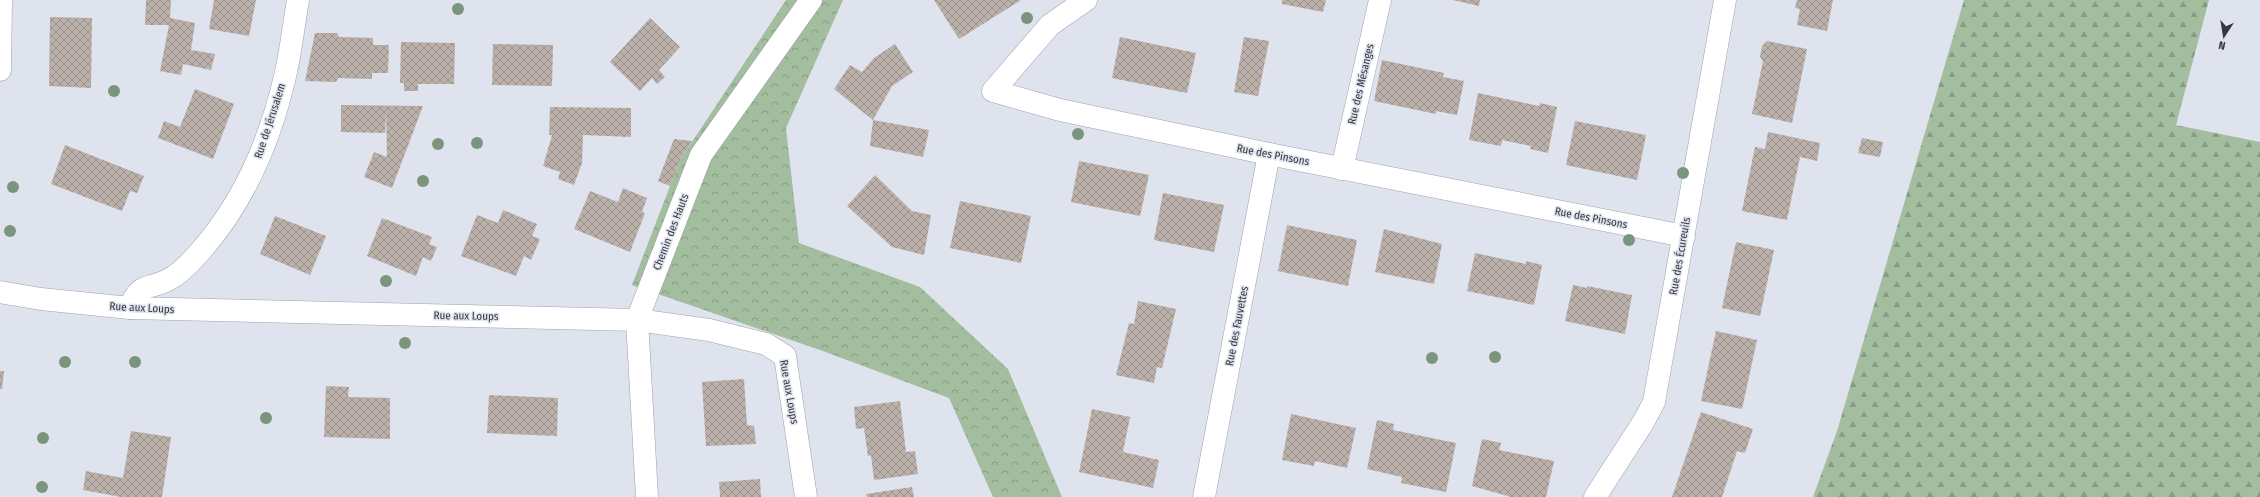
<svg xmlns="http://www.w3.org/2000/svg" width="2260" height="497" font-family="'Fira Sans Condensed',sans-serif">
	<style>
		.forest { fill: url(#forest-firs) }
		.park { fill: url(#park-crowns) }
		.building { fill: url(#building-cross-hatch) }
		.lines { fill: none; stroke-linecap: round; stroke-linejoin: round }
		.minor-casing { stroke: #9ea2ac; stroke-width: 23 }
		.minor { stroke: #fff; stroke-width: 22 }
		.tree { fill: #79957d }
		.labels { text-anchor: middle; dominant-baseline: central; stroke-width: 3; stroke-linejoin: round; paint-order: stroke }
		.street-label { font-size: 11px; fill: #36383c; stroke: #dee3ee }
	</style>
	<defs>
		<pattern id="forest-firs" width="22" height="20" patternUnits="userSpaceOnUse"><rect width="22" height="20" fill="#a3be9f"/><path d="M5 1l3.5 6h-7zM16 11l3.5 6h-7z" fill="#869b83"/></pattern>
		<pattern id="park-crowns" width="20" height="18" patternUnits="userSpaceOnUse"><rect width="20" height="18" fill="#a3be9f"/><path d="M2 6a3 3 0 1 1 6 0M12 15a3 3 0 1 1 6 0" fill="none" stroke="#869b83"/></pattern>
		<pattern id="building-cross-hatch" width="8" height="8" patternUnits="userSpaceOnUse"><rect width="8" height="8" fill="#bcb1aa"/><path d="M0 0l8 8M0 8l8-8" fill="none" stroke="#9a918c"/></pattern>
	</defs>
	<rect width="100%" height="100%" fill="#dee3ee"/>
	<!-- forest -->
	<polygon class="forest" points="1964,0 2209,0 2176,125 2260,142 2260,497 1813,497 1837,431"/>
	<!-- park -->
	<polygon class="park" points="786,0 843,0 786,128 799,243 920,287 1008,369 1062,497 993,497 949,398 820,350 632,285 680,160"/>
	<!-- building -->
	<g class="building">
		<polygon points="146,0 171,0 170,18 195,23 191,50 215,54 211,70 183,64 181,75 160,71 169,25 145,25"/>
		<polygon points="214,0 256,0 249,36 209,29"/>
		<polygon points="934,0 1021,0 959,39"/>
		<polygon points="1282,0 1326,0 1323,12 1282,4"/>
		<polygon points="1453,0 1480,0 1479,6"/>
		<polygon points="1797,0 1833,0 1827,31 1797,25 1800,9 1795,8"/>
		<polygon points="50,17 92,18 91,88 49,86"/>
		<polygon points="650,18 680,47 659,70 665,77 657,84 652,78 640,91 610,62"/>
		<polygon points="315,33 337,33 339,37 373,38 373,45 389,45 388,73 372,73 372,79 338,78 336,82 305,81"/>
		<polygon points="1120,37 1196,53 1187,93 1112,78"/>
		<polygon points="1244,37 1269,41 1258,96 1234,92"/>
		<polygon points="1767,41 1807,49 1792,123 1752,114 1763,61 1760,57 1762,46"/>
		<polygon points="401,42 455,43 454,84 418,84 418,91 404,91 404,83 400,83"/>
		<polygon points="493,44 553,45 552,86 492,85"/>
		<polygon points="895,44 913,72 892,86 873,120 929,130 923,157 870,146 873,120 834,89 850,65 862,72 874,58"/>
		<polygon points="1382,60 1444,73 1443,77 1464,81 1457,115 1436,111 1436,114 1374,101"/>
		<polygon points="195,89 234,104 213,159 158,138 164,121 180,127"/>
		<polygon points="1478,93 1539,106 1540,103 1557,107 1548,153 1530,149 1531,146 1502,140 1501,146 1469,140"/>
		<polygon points="341,105 423,106 392,188 364,177 374,152 387,157 386,111 385,133 341,132"/>
		<polygon points="550,107 631,108 631,137 583,135 582,163 574,185 558,179 560,172 543,166 552,135 549,135"/>
		<polygon points="1575,121 1646,135 1637,180 1566,165"/>
		<polygon points="1768,132 1820,143 1817,161 1800,157 1787,220 1742,211 1755,147 1765,149"/>
		<polygon points="1862,138 1883,142 1880,157 1858,153"/>
		<polygon points="674,139 692,141 680,160 670,186 658,181"/>
		<polygon points="65,145 144,176 137,193 130,191 122,211 51,184"/>
		<polygon points="1079,161 1149,175 1140,216 1071,202"/>
		<polygon points="875,175 912,211 931,215 924,255 892,247 847,206"/>
		<polygon points="623,188 647,198 642,212 645,213 630,252 574,229 590,191 618,202"/>
		<polygon points="1163,193 1224,205 1214,252 1154,240"/>
		<polygon points="960,201 1031,216 1021,263 950,248"/>
		<polygon points="503,210 537,224 532,236 540,239 531,260 524,256 516,276 461,256 477,215 498,223"/>
		<polygon points="275,216 326,236 310,275 260,254"/>
		<polygon points="382,218 432,237 429,244 437,247 431,261 423,257 416,276 367,256"/>
		<polygon points="1287,225 1357,240 1348,286 1278,271"/>
		<polygon points="1384,229 1442,244 1434,284 1375,272"/>
		<polygon points="1736,242 1774,250 1760,316 1722,308"/>
		<polygon points="1475,253 1526,264 1526,261 1542,265 1534,305 1467,291"/>
		<polygon points="1573,285 1587,288 1587,286 1632,295 1625,334 1565,321"/>
		<polygon points="1138,301 1176,309 1162,368 1157,367 1154,383 1116,375 1129,323 1134,324"/>
		<polygon points="1716,331 1757,340 1742,409 1701,401"/>
		<polygon points="0,371 4,371 2,389 0,389"/>
		<polygon points="744,379 747,425 754,426 756,444 706,446 702,382"/>
		<polygon points="326,386 349,387 348,397 390,398 390,439 324,437"/>
		<polygon points="489,395 558,398 557,436 487,433"/>
		<polygon points="900,401 906,452 915,451 918,474 874,480 871,455 868,456 864,428 856,429 854,407"/>
		<polygon points="1092,409 1130,417 1123,452 1159,460 1153,488 1079,472"/>
		<polygon points="1701,412 1753,429 1745,453 1737,451 1722,497 1672,497"/>
		<polygon points="1291,414 1356,428 1347,468 1315,461 1314,466 1282,460"/>
		<polygon points="1377,420 1394,424 1393,430 1456,443 1446,492 1401,483 1402,477 1367,469"/>
		<polygon points="131,431 171,437 162,497 121,497 83,490 86,471 123,478"/>
		<polygon points="1482,439 1501,443 1499,450 1554,461 1546,497 1511,497 1472,486"/>
		<polygon points="760,479 761,497 720,497 719,482"/>
		<polygon points="912,487 914,497 867,497 866,494"/>
	</g>
	<g class="lines">
		<!-- minor casing -->
		<g class="minor-casing">
			<g id="minor">
				<polyline points="1086,0 1050,25 993,91 1060,110 1269,154 1684,236"/>
				<polyline points="0,70 1,0"/>
				<polyline points="1342,169 1380,0"/>
				<polyline points="0,292 41,299 130,308 637,320 709,330 766,344 785,356 806,497"/>
				<path d="M130,308C139,282 148,290 168,280C178,275 191,262 198,254C244,203 271,139 286,72C291,49 294,24 298,0"/>
				<polyline points="647,497 637,320 701,155 811,0"/>
				<polyline points="1204,497 1269,154"/>
				<polyline points="1595,497 1644,421 1654,402 1725,0"/>
			</g>
		</g>
		<!-- minor -->
		<use href="#minor" class="minor"/>
	</g>
	<!-- trees -->
	<g class="tree">
		<circle cx="458" cy="9" r="6"/>
		<circle cx="1027" cy="18" r="6"/>
		<circle cx="114" cy="91" r="6"/>
		<circle cx="1078" cy="134" r="6"/>
		<circle cx="477" cy="143" r="6"/>
		<circle cx="438" cy="144" r="6"/>
		<circle cx="1683" cy="173" r="6"/>
		<circle cx="423" cy="181" r="6"/>
		<circle cx="13" cy="187" r="6"/>
		<circle cx="10" cy="231" r="6"/>
		<circle cx="1629" cy="240" r="6"/>
		<circle cx="386" cy="281" r="6"/>
		<circle cx="405" cy="343" r="6"/>
		<circle cx="1495" cy="357" r="6"/>
		<circle cx="1432" cy="358" r="6"/>
		<circle cx="65" cy="362" r="6"/>
		<circle cx="135" cy="362" r="6"/>
		<circle cx="266" cy="418" r="6"/>
		<circle cx="43" cy="438" r="6"/>
		<circle cx="42" cy="487" r="6"/>
	</g>
	<g class="labels">
		<!-- street labels -->
		<g class="street-label">
			<text transform="translate(1361 84) rotate(-77)">Rue des Mésanges</text>
			<text transform="translate(270 121) rotate(-72)">Rue de Jérusalem</text>
			<text transform="translate(1273 155) rotate(11)">Rue des Pinsons</text>
			<text transform="translate(1591 218) rotate(11)">Rue des Pinsons</text>
			<text transform="translate(671 232) rotate(-69)">Chemin des Hauts</text>
			<text transform="translate(1680 256) rotate(-80)">Rue des Écureuils</text>
			<text transform="translate(142 308) rotate(3)">Rue aux Loups</text>
			<text transform="translate(466 316) rotate(1)">Rue aux Loups</text>
			<text transform="translate(1237 326) rotate(-79)">Rue des Fauvettes</text>
			<text transform="translate(789 392) rotate(80)">Rue aux Loups</text>
		</g>
	</g>
	<!-- north arrow -->
	<g transform="translate(2224 36) rotate(192)" stroke="#dee3ee" stroke-width="3" paint-order="stroke">
	<path d="M0-3L7 15L0 10L-7 15Z" fill="#36383c"/>
	<text y="-6" font-size="11" font-weight="bold" text-anchor="middle" fill="#36383c">N</text>
	</g>
</svg>
